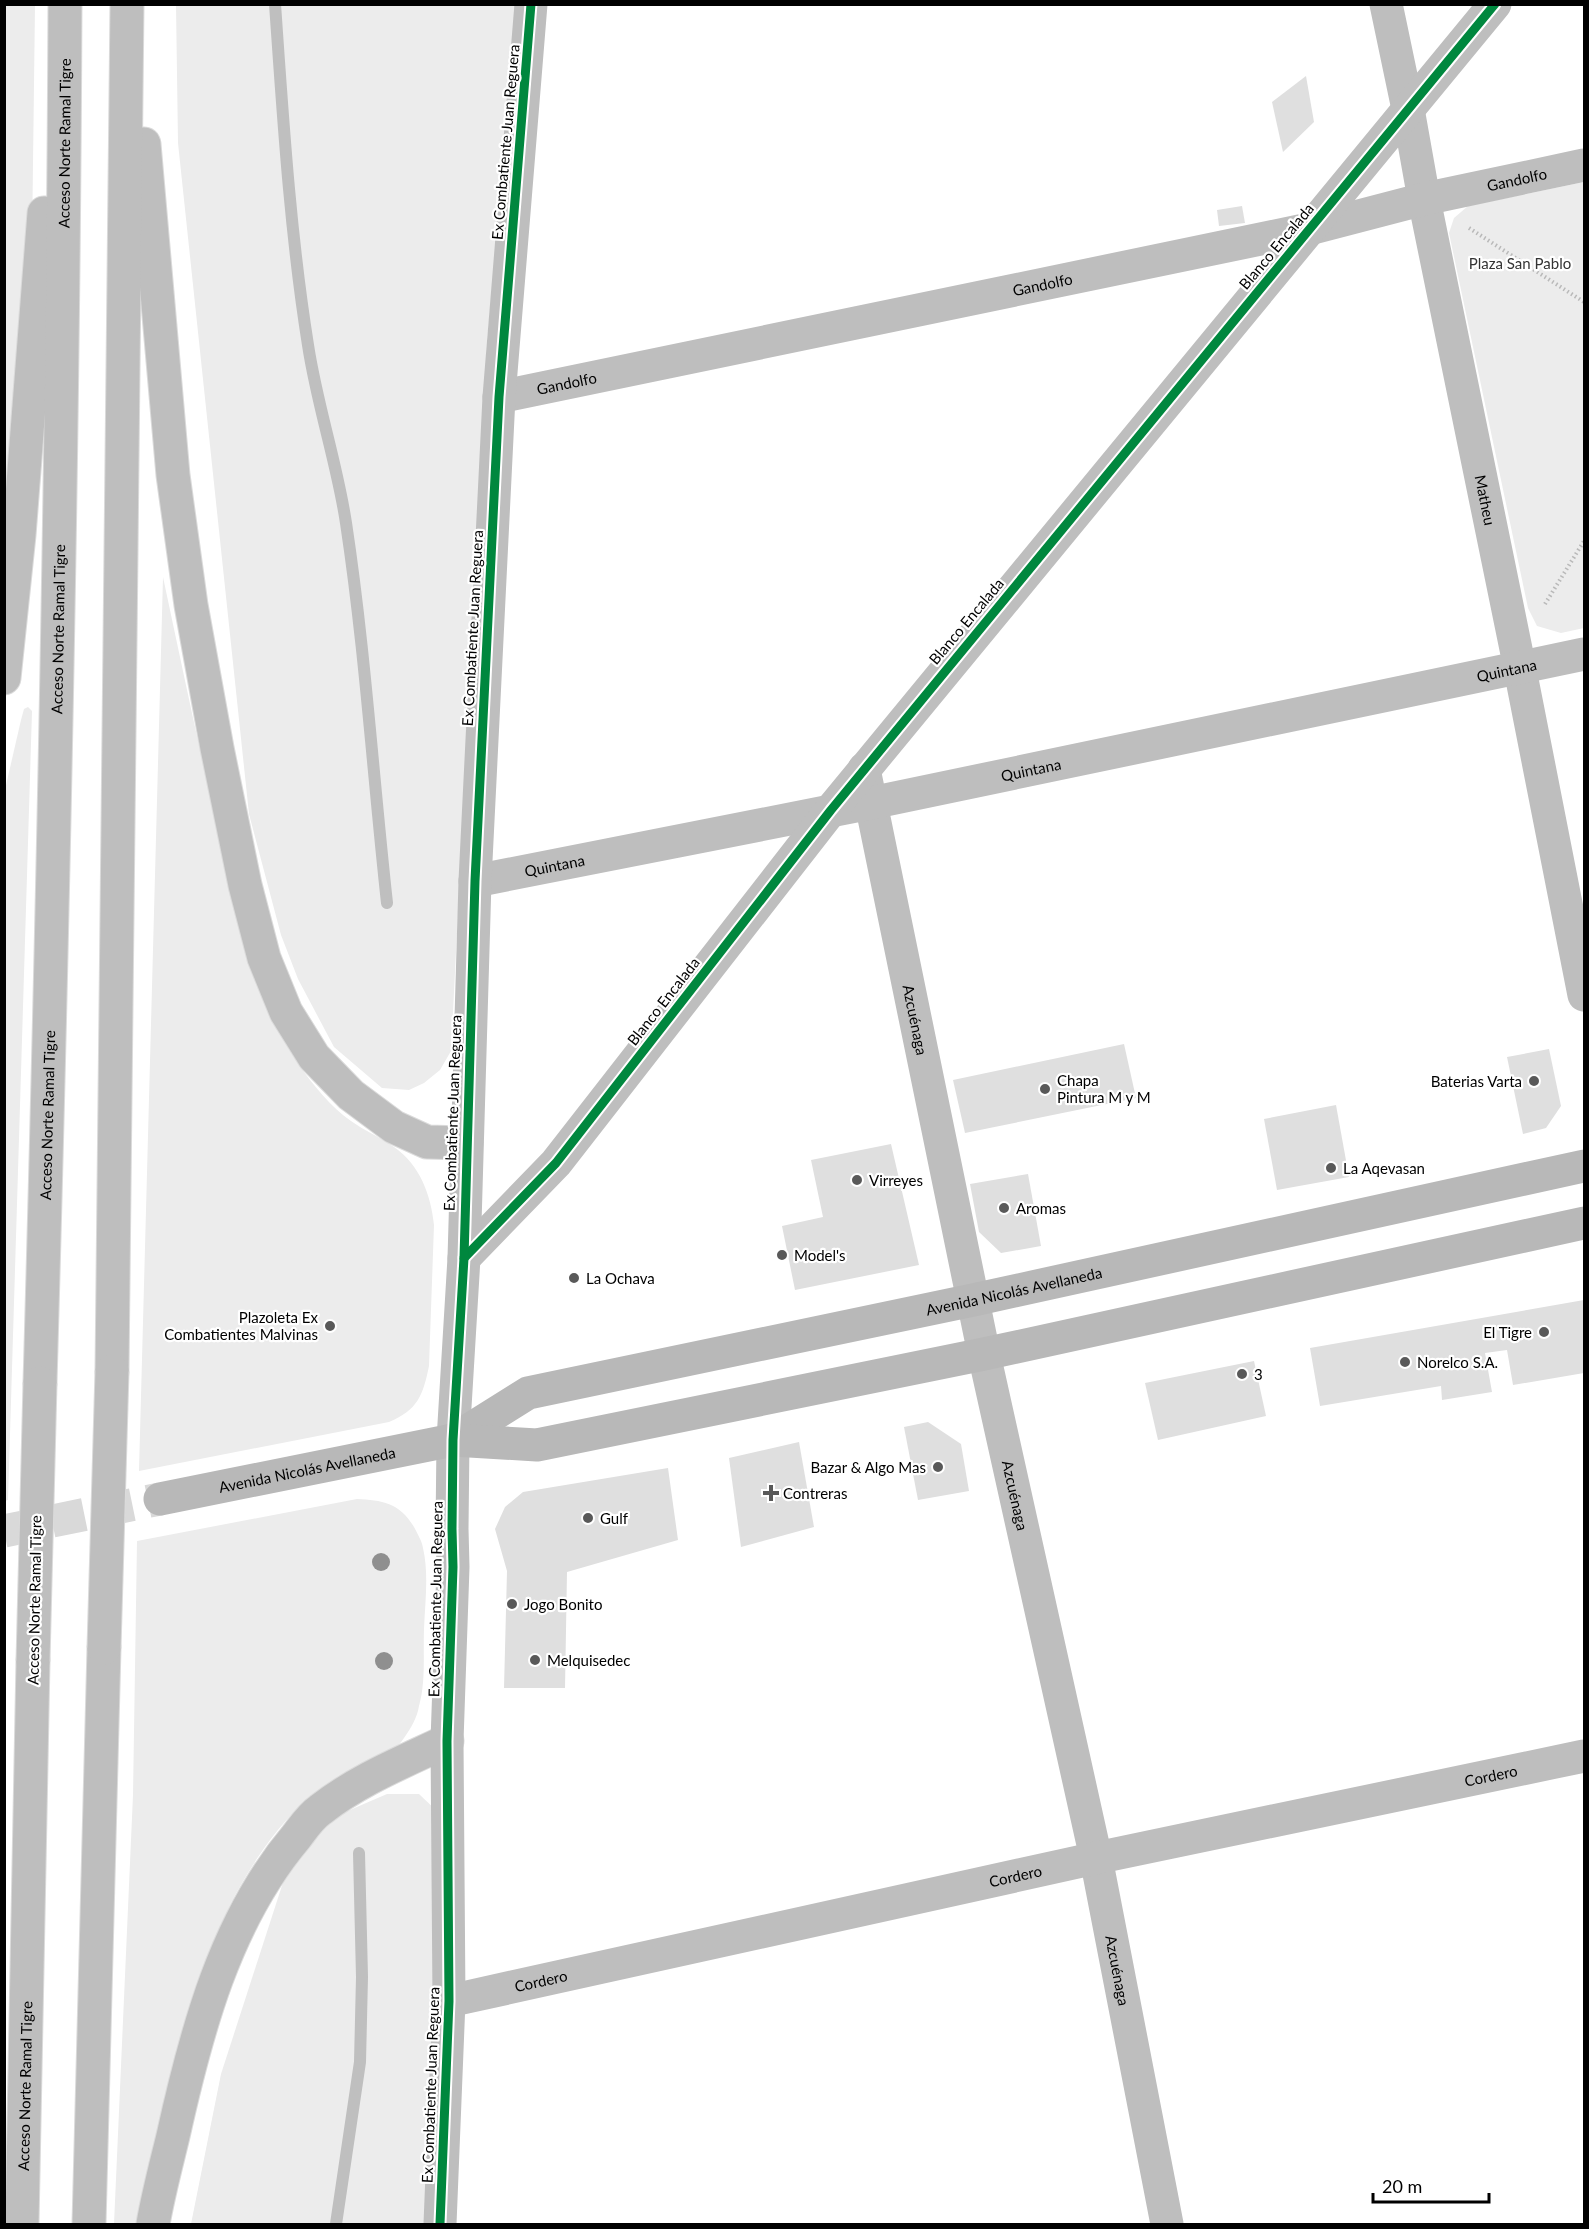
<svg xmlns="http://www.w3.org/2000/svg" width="1589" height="2229" font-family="Lato,sans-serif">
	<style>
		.green { fill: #ececec }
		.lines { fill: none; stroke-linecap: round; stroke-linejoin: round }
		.stream { stroke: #bfbfbf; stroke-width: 12 }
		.building { fill: #dfdfdf }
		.secondary-tunnel { stroke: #d9d9d9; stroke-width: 33; stroke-dasharray: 33 16; stroke-linecap: butt }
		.motorway-casing { stroke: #dbdbdb; stroke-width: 35 }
		.path { stroke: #b9b9b9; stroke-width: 4; stroke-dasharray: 1.5 3; stroke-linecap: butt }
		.minor { stroke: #bebebe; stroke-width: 33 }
		.tertiary { stroke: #bebebe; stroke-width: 33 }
		.secondary { stroke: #b8b8b8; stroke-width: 33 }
		.motorway { stroke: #bebebe; stroke-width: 33 }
		.motorway-bridge-casing { stroke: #dbdbdb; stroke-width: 35; stroke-linecap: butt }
		.motorway-bridge { stroke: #bebebe; stroke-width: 33 }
		.cycleway-casing { stroke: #fff; stroke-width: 13 }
		.cycleway { stroke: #00873e; stroke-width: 9 }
		.tree { fill: #8f8f8f }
		.poi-dot { fill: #595959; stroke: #fff; stroke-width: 2 }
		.labels { text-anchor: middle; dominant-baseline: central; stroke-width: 4.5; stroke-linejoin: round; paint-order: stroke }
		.street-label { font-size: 15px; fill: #000; stroke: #fff }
		.park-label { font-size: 15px; fill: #333; stroke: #fff }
		.poi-label { font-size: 15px; fill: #000; stroke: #fff; text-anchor: start }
	</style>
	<rect width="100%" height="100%" fill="#fff"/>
	<!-- green -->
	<g class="green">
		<polygon points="5,5 35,5 30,401 5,552"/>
		<polygon points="176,5 519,5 487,341 451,1051 440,1070 424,1083 409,1090 382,1088 334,1047 298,979 281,935 249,814 178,143"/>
		<polygon points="1584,182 1584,628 1561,633 1537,626 1528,608 1449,233 1454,218 1468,206"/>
		<path d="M163,577C179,653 195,728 212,804C231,892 248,989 299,1065C313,1085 331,1107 351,1121C365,1131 380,1137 394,1147C420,1165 431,1195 434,1225L429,1366C423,1395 418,1410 389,1422L139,1471Z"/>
		<polygon points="28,707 32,711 8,1500 5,1501 4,794 21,720 24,709"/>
		<path d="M357,1499C382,1500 400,1503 414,1527C417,1533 422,1541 423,1548C429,1574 425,1603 424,1629C423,1654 426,1681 419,1706C417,1718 411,1728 404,1738C385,1766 341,1779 313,1797C281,1817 248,1870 231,1903C181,2003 161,2116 140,2224H114L133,1795L137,1541Z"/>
		<polygon points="387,1794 419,1794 439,1813 429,2224 191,2224 221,2074 288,1867 336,1816"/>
	</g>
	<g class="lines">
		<!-- stream -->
		<g class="stream">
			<path d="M275,4C283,118 290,232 308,345C317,405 337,463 346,523C365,649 373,776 387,903"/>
			<polyline points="336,2224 360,2062 362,1977 359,1853"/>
		</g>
	</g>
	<!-- building -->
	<g class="building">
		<polygon points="1306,76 1314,122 1283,152 1272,102"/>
		<polygon points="1242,206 1245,223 1219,226 1217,210"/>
		<polygon points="1124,1044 1136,1098 965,1133 953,1080"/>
		<polygon points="1549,1049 1561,1106 1546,1128 1523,1134 1507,1057"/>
		<polygon points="1336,1105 1349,1177 1277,1190 1264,1119"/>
		<polygon points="891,1144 919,1265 795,1290 782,1226 823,1217 811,1160"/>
		<polygon points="1028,1174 1041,1246 1001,1253 979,1232 970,1184"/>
		<polygon points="1584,1300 1584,1373 1513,1385 1507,1350 1485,1353 1492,1392 1442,1400 1441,1386 1320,1406 1310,1348"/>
		<polygon points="1254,1361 1266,1416 1158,1440 1145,1383"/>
		<polygon points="928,1422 961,1444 969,1491 918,1500 904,1427"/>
		<polygon points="799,1442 814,1527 741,1547 729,1458"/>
		<polygon points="668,1468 678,1540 567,1572 565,1688 504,1688 507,1571 495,1529 505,1507 523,1492"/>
	</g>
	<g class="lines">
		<!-- secondary-tunnel -->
		<polyline class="secondary-tunnel" points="4,1531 160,1499"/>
		<!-- motorway casing -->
		<g class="motorway-casing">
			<g id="motorway">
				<polyline points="144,144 173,475 191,605 217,748 245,885 264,958 286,1012 314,1057 351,1095 394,1127 427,1142 466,1143"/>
				<polyline points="4,678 19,535 44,213"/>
				<polyline points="112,1371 127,4"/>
				<path id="s8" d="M40,1383C53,923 63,464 65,4"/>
				<path id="s9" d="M22,2224L33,1661"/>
				<polyline points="89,2224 104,1648"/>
				<path d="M153,2224C158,2195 166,2165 173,2136C196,2032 225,1921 296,1837C303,1828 310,1817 320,1810C358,1780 403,1762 447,1741"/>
			</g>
		</g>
		<!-- path -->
		<g class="path">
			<polyline points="1469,228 1584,302"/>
			<polyline points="1545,604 1584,541"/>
		</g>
		<!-- minor -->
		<g class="minor">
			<path id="s1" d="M1386,4L1408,109L1424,199L1516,649L1584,995"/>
			<path id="s2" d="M499,397L1309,229L1424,199L1584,165"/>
			<path id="s3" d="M864,769L984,1354L1096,1858L1167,2224"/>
			<path id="s4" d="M475,881L871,803L1584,654"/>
			<path id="s5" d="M449,2001L1096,1858L1584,1756"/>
		</g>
		<!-- tertiary -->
		<g class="tertiary">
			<polyline points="464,1258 556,1163 831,810 1495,4"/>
			<polyline points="440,2224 449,2001 447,1741 453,1567 452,1529 453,1440 464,1258 475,881 499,397 531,4"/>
		</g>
		<!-- secondary -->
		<g class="secondary">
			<path id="s6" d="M453,1440L528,1393L973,1300L1584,1166"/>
			<path id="s7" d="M160,1499L453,1440L537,1445L984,1354L1584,1223"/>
		</g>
		<!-- motorway -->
		<use href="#motorway" class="motorway"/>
		<!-- motorway-bridge casing -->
		<g class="motorway-bridge-casing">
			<g id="motorway-bridge">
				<polyline points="104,1648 112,1371"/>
				<polyline points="33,1661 40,1383"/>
			</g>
		</g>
		<!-- motorway-bridge -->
		<use href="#motorway-bridge" class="motorway-bridge"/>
		<!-- cycleway casing -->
		<g class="cycleway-casing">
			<g id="cycleway">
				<polyline points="464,1258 556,1163 831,810 1495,4"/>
				<polyline points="440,2224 449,2001 447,1741 453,1567 452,1529 453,1440 464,1258 475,881 499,397 531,4"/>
			</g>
		</g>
		<!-- cycleway -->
		<use href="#cycleway" class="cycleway"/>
	</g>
	<!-- trees -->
	<g class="tree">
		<circle cx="381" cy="1562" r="9"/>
		<circle cx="384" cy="1661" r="9"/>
	</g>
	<!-- markers -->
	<g class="poi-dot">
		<circle cx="1534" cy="1081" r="6"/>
		<circle cx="1045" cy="1089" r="6"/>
		<circle cx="1331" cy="1168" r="6"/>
		<circle cx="857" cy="1180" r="6"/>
		<circle cx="1004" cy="1208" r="6"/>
		<circle cx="782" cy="1255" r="6"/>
		<circle cx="574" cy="1278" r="6"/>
		<circle cx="330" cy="1326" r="6"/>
		<circle cx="1544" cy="1332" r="6"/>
		<circle cx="1405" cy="1362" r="6"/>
		<circle cx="1242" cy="1374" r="6"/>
		<circle cx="938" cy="1467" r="6"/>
		<path d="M768 1484h6v6h6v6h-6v6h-6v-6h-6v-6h6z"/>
		<circle cx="588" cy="1518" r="6"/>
		<circle cx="512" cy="1604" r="6"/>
		<circle cx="535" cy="1660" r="6"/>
	</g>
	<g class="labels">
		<!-- street labels -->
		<g class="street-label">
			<text transform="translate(505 142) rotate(-85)">Ex Combatiente Juan Reguera</text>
			<text stroke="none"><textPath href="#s8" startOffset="1240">Acceso Norte Ramal Tigre</textPath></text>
			<text stroke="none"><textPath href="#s2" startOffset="1041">Gandolfo</textPath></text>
			<text transform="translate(1276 246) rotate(-50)">Blanco Encalada</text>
			<text stroke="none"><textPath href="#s2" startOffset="555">Gandolfo</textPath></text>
			<text stroke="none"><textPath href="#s2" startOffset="69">Gandolfo</textPath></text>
			<text stroke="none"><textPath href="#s1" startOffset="506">Matheu</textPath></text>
			<text transform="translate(966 621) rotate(-50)">Blanco Encalada</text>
			<text transform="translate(472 628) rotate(-87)">Ex Combatiente Juan Reguera</text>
			<text stroke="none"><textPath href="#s8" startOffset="754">Acceso Norte Ramal Tigre</textPath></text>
			<text stroke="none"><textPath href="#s4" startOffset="1053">Quintana</textPath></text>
			<text stroke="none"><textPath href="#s4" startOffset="567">Quintana</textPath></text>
			<text stroke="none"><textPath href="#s4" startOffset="81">Quintana</textPath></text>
			<text transform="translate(663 1001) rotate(-52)">Blanco Encalada</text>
			<text stroke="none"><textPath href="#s3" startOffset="256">Azcuénaga</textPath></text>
			<text transform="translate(452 1113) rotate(-88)">Ex Combatiente Juan Reguera</text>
			<text stroke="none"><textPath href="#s8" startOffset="268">Acceso Norte Ramal Tigre</textPath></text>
			<text stroke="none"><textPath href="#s6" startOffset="585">Avenida Nicolás Avellaneda</textPath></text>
			<text stroke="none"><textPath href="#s7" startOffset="150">Avenida Nicolás Avellaneda</textPath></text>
			<text stroke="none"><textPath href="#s3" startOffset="742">Azcuénaga</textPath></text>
			<text transform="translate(435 1599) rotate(-89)">Ex Combatiente Juan Reguera</text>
			<text transform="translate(34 1600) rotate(-89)">Acceso Norte Ramal Tigre</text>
			<text stroke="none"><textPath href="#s5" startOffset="1066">Cordero</textPath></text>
			<text stroke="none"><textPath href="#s5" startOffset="580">Cordero</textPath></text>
			<text stroke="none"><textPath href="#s3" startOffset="1228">Azcuénaga</textPath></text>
			<text stroke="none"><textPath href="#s5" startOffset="94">Cordero</textPath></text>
			<text transform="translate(430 2085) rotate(-88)">Ex Combatiente Juan Reguera</text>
			<text stroke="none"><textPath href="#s9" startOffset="138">Acceso Norte Ramal Tigre</textPath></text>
		</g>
		<!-- park labels -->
		<g class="park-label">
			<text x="1520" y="263">Plaza San Pablo</text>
		</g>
		<!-- poi labels -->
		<g class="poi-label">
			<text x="1057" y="1080">Chapa<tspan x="1057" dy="17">Pintura M y M</tspan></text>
			<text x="1522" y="1081" text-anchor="end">Baterias Varta</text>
			<text x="1343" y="1168">La Aqevasan</text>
			<text x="869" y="1180">Virreyes</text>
			<text x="1016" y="1208">Aromas</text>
			<text x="794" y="1255">Model's</text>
			<text x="586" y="1278">La Ochava</text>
			<text x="318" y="1317" text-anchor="end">Plazoleta Ex<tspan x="318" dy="17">Combatientes Malvinas</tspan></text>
			<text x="1532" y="1332" text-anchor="end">El Tigre</text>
			<text x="1417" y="1362">Norelco S.A.</text>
			<text x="1254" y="1374">3</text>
			<text x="926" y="1467" text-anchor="end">Bazar &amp; Algo Mas</text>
			<text x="783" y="1493">Contreras</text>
			<text x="600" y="1518">Gulf</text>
			<text x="524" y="1604">Jogo Bonito</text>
			<text x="547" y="1660">Melquisedec</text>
		</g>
	</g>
	<!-- border -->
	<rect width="1589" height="2229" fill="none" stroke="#000000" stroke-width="12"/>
	<!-- scale -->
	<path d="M1373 2193v9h116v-9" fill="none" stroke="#000000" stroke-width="3"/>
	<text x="1382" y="2193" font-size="18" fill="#000000" stroke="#ffffff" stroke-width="4.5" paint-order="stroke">20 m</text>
</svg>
